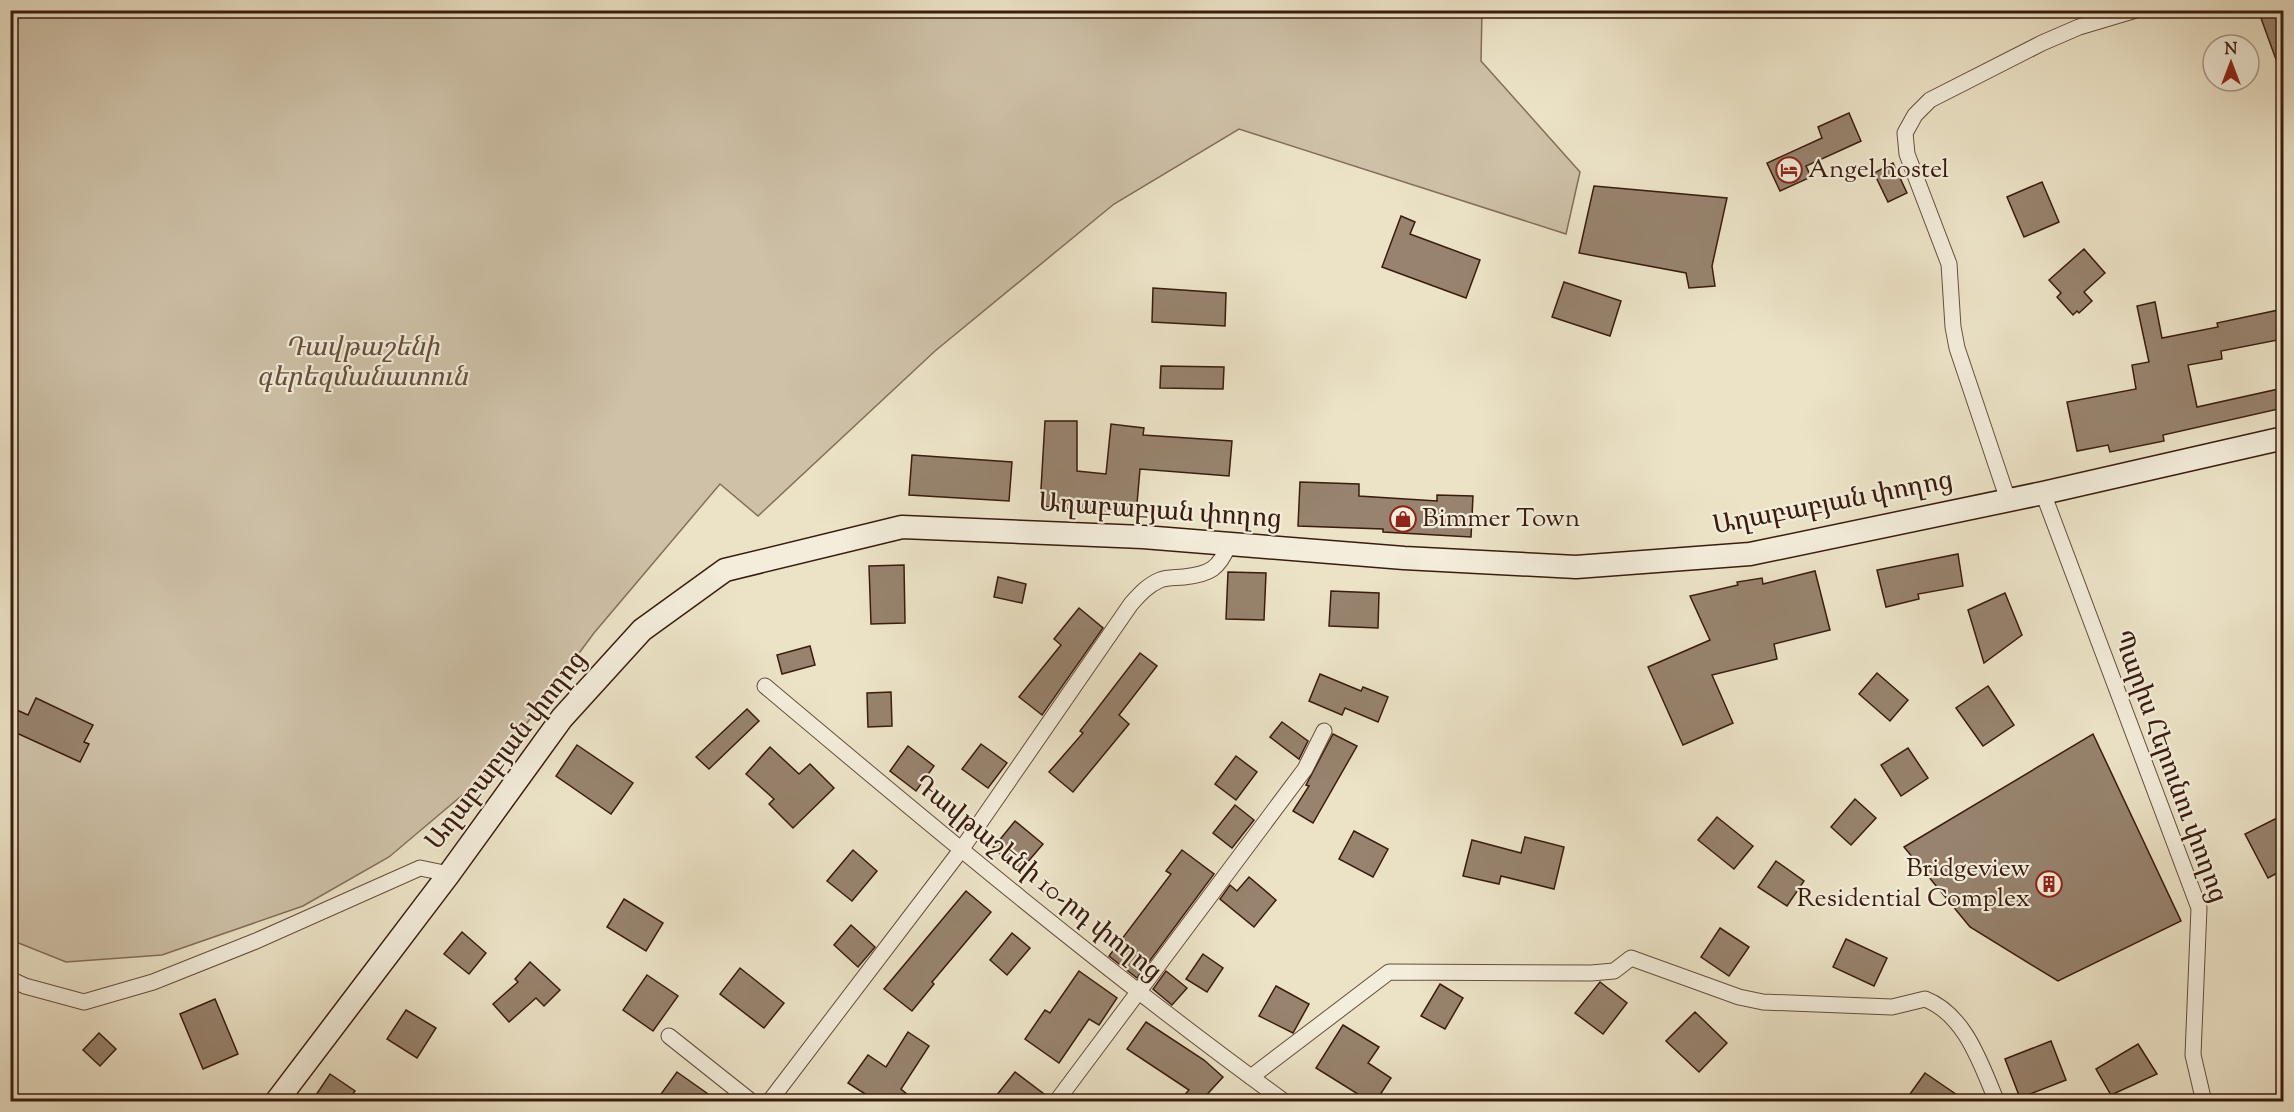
<svg xmlns="http://www.w3.org/2000/svg" width="2294" height="1112" font-family="'Sorts Mill Goudy','Noto Serif Armenian',serif">
	<style>
		.green { fill: #cec1a8; stroke: #846e5b; stroke-width: 1.5 }
		.building { fill: #97836e; stroke: #3a1c0e; stroke-width: 1.5 }
		.lines { fill: none; stroke-linecap: round; stroke-linejoin: round }
		.street-casing { stroke: #664e3c; stroke-width: 17 }
		.secondary-casing { stroke: #3a1c0e; stroke-width: 25 }
		.street { stroke: #f3eddb; stroke-width: 15 }
		.secondary { stroke: #f3eddb; stroke-width: 22 }
		.labels { text-anchor: middle; dominant-baseline: central; stroke-width: 4.5; stroke-linejoin: round; paint-order: stroke }
		.poi-label { font-size: 26px; fill: #3a1c0e; stroke: #f3eddb; text-anchor: start }
		.park-label { font-size: 26px; font-style: italic; fill: #664e3c; stroke: #f3eddb }
		.street-label { font-size: 26px; fill: #3a1c0e; stroke: #f3eddb }
	</style>
	<rect width="100%" height="100%" fill="#ece3c7"/>
	<filter id="stains"><feTurbulence type="fractalNoise" baseFrequency=".00333" numOctaves="4"/><feColorMatrix values="0 0 0 0 .2 0 0 0 0 .09 0 0 0 0 .02 0 0 0 .5 -.17"/></filter>
	<radialGradient id="worn" r=".72"><stop offset=".6" stop-color="#630" stop-opacity="0"/><stop offset="1" stop-color="#630" stop-opacity=".3"/></radialGradient>
	<!-- green -->
	<polygon class="green" points="10,11 1482,11 1481,61 1580,172 1566,234 1239,129 1114,204 935,351 758,516 720,484 594,633 492,770 389,857 303,906 162,955 66,962 11,940"/>
	<!-- building -->
	<g class="building">
		<polygon points="2258,10 2283,10 2283,75 2282,76"/>
		<polygon points="1849,113 1861,141 1806,166 1811,177 1780,191 1767,163 1822,138 1818,127"/>
		<polygon points="1893,163 1907,193 1888,202 1874,173"/>
		<polygon points="2042,182 2059,222 2024,237 2007,197"/>
		<polygon points="1594,186 1727,198 1712,266 1715,286 1689,288 1686,273 1579,253"/>
		<polygon points="1401,216 1415,222 1410,234 1480,260 1466,298 1382,267"/>
		<polygon points="2084,249 2105,273 2084,292 2092,301 2079,313 2077,311 2073,315 2057,297 2061,293 2049,280"/>
		<polygon points="1564,282 1621,301 1610,336 1552,317"/>
		<polygon points="1153,288 1226,293 1225,326 1152,322"/>
		<polygon points="2155,302 2162,338 2218,327 2217,323 2283,309 2283,339 2221,351 2222,359 2188,365 2197,407 2283,388 2283,408 2163,435 2164,441 2110,452 2108,445 2077,451 2067,402 2136,389 2132,365 2149,362 2137,306"/>
		<polygon points="1161,366 1224,367 1223,389 1160,388"/>
		<polygon points="1045,421 1077,421 1077,471 1106,474 1111,424 1144,428 1143,435 1232,441 1229,476 1140,469 1136,515 1040,506"/>
		<polygon points="912,455 1012,462 1009,501 909,495"/>
		<polygon points="1300,482 1359,484 1359,496 1437,501 1437,495 1473,496 1471,537 1383,532 1383,529 1298,526"/>
		<polygon points="1958,554 1963,586 1918,594 1919,599 1886,607 1877,570"/>
		<polygon points="904,565 905,623 871,624 869,566"/>
		<polygon points="1815,571 1830,630 1774,644 1777,659 1712,675 1733,723 1683,745 1648,667 1710,640 1690,596 1738,585 1737,582 1762,578 1763,584"/>
		<polygon points="1228,572 1266,573 1264,620 1226,619"/>
		<polygon points="998,577 1026,584 1022,603 994,597"/>
		<polygon points="1331,591 1379,593 1378,628 1329,626"/>
		<polygon points="2005,593 2022,635 1984,663 1968,610"/>
		<polygon points="1079,608 1103,628 1042,715 1019,697 1061,645 1054,639"/>
		<polygon points="810,646 815,665 782,674 777,655"/>
		<polygon points="1140,653 1157,666 1119,715 1129,724 1073,792 1049,772 1083,733 1080,731"/>
		<polygon points="1877,673 1908,700 1890,721 1859,694"/>
		<polygon points="1320,674 1361,691 1363,687 1388,697 1378,722 1345,708 1342,715 1309,701"/>
		<polygon points="1988,686 2014,725 1983,746 1956,708"/>
		<polygon points="891,692 892,726 868,727 867,693"/>
		<polygon points="36,698 93,725 84,742 89,744 80,762 10,730 10,707 28,715"/>
		<polygon points="747,709 759,721 709,769 696,757"/>
		<polygon points="1282,722 1308,741 1299,759 1270,737"/>
		<polygon points="1333,734 1357,746 1313,823 1293,811 1309,786 1306,785"/>
		<polygon points="2093,734 2181,921 2058,981 1970,927 1904,847"/>
		<polygon points="981,744 1007,763 988,788 962,769"/>
		<polygon points="577,745 633,783 611,814 556,776"/>
		<polygon points="908,746 934,766 916,791 890,771"/>
		<polygon points="770,747 799,774 810,764 834,788 793,828 769,804 774,799 746,774"/>
		<polygon points="1908,748 1928,778 1901,796 1881,765"/>
		<polygon points="1236,756 1257,772 1236,800 1215,784"/>
		<polygon points="1855,799 1876,818 1851,845 1831,827"/>
		<polygon points="1235,805 1254,820 1232,848 1213,833"/>
		<polygon points="2283,815 2283,870 2268,878 2245,834"/>
		<polygon points="1717,817 1753,846 1734,869 1698,840"/>
		<polygon points="1015,821 1043,844 1020,871 993,848"/>
		<polygon points="1354,831 1388,849 1373,877 1339,859"/>
		<polygon points="1525,837 1564,847 1554,889 1501,876 1499,884 1463,876 1472,840 1521,853"/>
		<polygon points="853,850 877,871 852,901 827,881"/>
		<polygon points="1182,850 1214,874 1137,978 1109,956 1171,874 1166,871"/>
		<polygon points="1776,861 1804,881 1787,906 1758,887"/>
		<polygon points="1249,877 1276,900 1254,927 1220,899 1230,885 1237,891"/>
		<polygon points="966,891 991,912 932,982 934,984 912,1011 884,989"/>
		<polygon points="624,899 663,923 646,951 607,927"/>
		<polygon points="851,925 875,947 858,967 834,945"/>
		<polygon points="1720,928 1749,947 1729,976 1701,957"/>
		<polygon points="462,932 486,953 469,974 444,954"/>
		<polygon points="1012,933 1030,948 1007,975 990,960"/>
		<polygon points="1846,939 1887,958 1874,986 1833,967"/>
		<polygon points="1203,954 1223,968 1207,992 1186,979"/>
		<polygon points="530,962 560,990 544,1006 536,998 509,1022 493,1004 518,982 515,979"/>
		<polygon points="740,968 784,1003 764,1028 720,994"/>
		<polygon points="1079,971 1117,998 1099,1025 1089,1019 1059,1063 1025,1039 1045,1010 1050,1013"/>
		<polygon points="1166,971 1187,988 1172,1005 1153,989"/>
		<polygon points="647,975 678,996 653,1031 623,1010"/>
		<polygon points="1600,982 1627,1003 1603,1034 1575,1013"/>
		<polygon points="1440,984 1463,998 1445,1029 1421,1016"/>
		<polygon points="1276,986 1309,1004 1293,1033 1259,1016"/>
		<polygon points="215,999 238,1054 203,1069 180,1014"/>
		<polygon points="406,1010 436,1028 417,1058 387,1039"/>
		<polygon points="1695,1012 1727,1043 1699,1072 1666,1041"/>
		<polygon points="1146,1022 1204,1060 1223,1077 1201,1101 1179,1101 1189,1090 1127,1049"/>
		<polygon points="1343,1025 1379,1047 1368,1063 1391,1078 1376,1101 1369,1101 1316,1068"/>
		<polygon points="908,1032 929,1046 901,1089 915,1101 876,1101 848,1083 868,1055 886,1067"/>
		<polygon points="99,1033 116,1049 100,1066 83,1050"/>
		<polygon points="2051,1041 2066,1080 2020,1098 2005,1059"/>
		<polygon points="2138,1044 2157,1074 2111,1095 2096,1069"/>
		<polygon points="677,1072 718,1101 671,1101 661,1094"/>
		<polygon points="1015,1072 1048,1097 1046,1101 992,1101"/>
		<polygon points="1925,1073 1966,1101 1905,1101"/>
		<polygon points="330,1074 355,1091 348,1101 312,1101"/>
	</g>
	<g class="lines">
		<!-- street casing -->
		<g class="street-casing">
			<g id="street">
				<polyline points="2043,493 2199,908 2193,1055 2204,1102"/>
				<polyline points="2008,500 1957,348 1953,327 1949,264 1907,154 1905,133 1915,115 1930,100 2042,43 2079,27 2136,10"/>
				<path d="M765,686C935,829 1105,971 1285,1102"/>
				<polyline points="10,979 25,986 84,1002 153,982 256,941 420,868 449,874"/>
				<polyline points="669,1036 752,1102"/>
				<path d="M1251,1077L1389,972L1591,973L1614,971L1631,958L1739,997L1763,1002L1892,1007L1925,999C1966,1015 1981,1065 1997,1102"/>
				<path d="M769,1102L961,850L1131,604C1140,594 1148,585 1160,580C1167,577 1176,578 1184,577C1210,574 1219,569 1229,544"/>
				<polyline points="1056,1102 1305,769 1324,731"/>
			</g>
		</g>
		<!-- secondary casing -->
		<g class="secondary-casing">
			<polyline id="secondary" points="276,1102 449,874 562,718 642,630 725,570 902,527 1143,537 1404,558 1576,567 1750,554 2043,493 2284,438"/>
		</g>
		<!-- street -->
		<use href="#street" class="street"/>
		<!-- secondary -->
		<use href="#secondary" class="secondary"/>
	</g>
	<!-- icons -->
	<defs>
		<g id="hotel-ring" transform="scale(1.35)"><circle r="9.5" fill="#f3eddb" stroke="#8f2418" stroke-width="1.5"/><path d="M-6-4.5h1.5V1H6V5H4.5V3h-9V5H-6ZM-4 0a1.8 1.8 0 1 1 3.6 0ZM.5 0V-2.5h3Q6-2.5 6 0Z" fill="#8f2418"/></g>
		<g id="shop-ring" transform="scale(1.35)"><circle r="9.5" fill="#f3eddb" stroke="#8f2418" stroke-width="1.5"/><path d="M-5-2.5h2.3a2.7 3.5 0 0 1 5.4 0H5L5.5 6h-11ZM-1.5-2.5h3a1.5 2.3 0 0 0-3 0Z" fill="#8f2418"/></g>
		<g id="building-ring" transform="scale(1.35)"><circle r="9.5" fill="#f3eddb" stroke="#8f2418" stroke-width="1.5"/><path d="M-4-6H4V6H1V3H-1V6H-4ZM-2.5-4.3h1.7v1.8h-1.7ZM.8-4.3h1.7v1.8H.8ZM-2.5-1h1.7V.8h-1.7ZM.8-1h1.7V.8H.8Z" fill="#8f2418"/></g>
	</defs>
	<g fill-rule="evenodd">
		<use href="#hotel-ring" x="1789" y="170"/>
		<use href="#shop-ring" x="1403" y="519"/>
		<use href="#building-ring" x="2049" y="884"/>
	</g>
	<g class="labels">
		<!-- poi labels -->
		<g class="poi-label">
			<text x="1808" y="170">Angel hostel</text>
			<text x="1422" y="519">Bimmer Town</text>
			<text x="2030" y="869" text-anchor="end">Bridgeview<tspan x="2030" dy="30">Residential Complex</tspan></text>
		</g>
		<!-- park labels -->
		<g class="park-label">
			<text x="362" y="348">Դավթաշենի<tspan x="362" dy="30">գերեզմանատուն</tspan></text>
		</g>
		<!-- street labels -->
		<g class="street-label">
			<text transform="translate(1833 504) rotate(-11)">Աղաբաբյան փողոց</text>
			<text transform="translate(1160 512) rotate(4)">Աղաբաբյան փողոց</text>
			<text transform="translate(507 751) rotate(-52)">Աղաբաբյան փողոց</text>
			<text transform="translate(2169 767) rotate(70)">Պարիս Հերունու փողոց</text>
			<text transform="translate(1037 879) rotate(39)">Դավթաշենի 10-րդ փողոց</text>
		</g>
	</g>
	<!-- margin -->
	<rect width="2294" height="1112" fill="none" stroke="#ece3c7" stroke-width="36"/>
	<rect x="12" y="12" width="2270" height="1088" fill="none" stroke="#3a1c0e" stroke-width="3"/>
	<rect x="18" y="18" width="2258" height="1076" fill="none" stroke="#3a1c0e" stroke-width="1.5"/>
	<!-- north arrow -->
	<g transform="translate(2231 63)"><circle r="28" fill="#f3eddb" stroke="#a99989" stroke-width="1.5"/>
	<path d="M0-4.5L10 22L0 15L-10 22Z" fill="#8f2418"/>
	<text y="-9" font-size="16" font-weight="bold" text-anchor="middle" fill="#3a1c0e">N</text>
	</g>
	<rect width="100%" height="100%" filter="url(#stains)"/>
	<rect width="100%" height="100%" fill="url(#worn)"/>
</svg>
